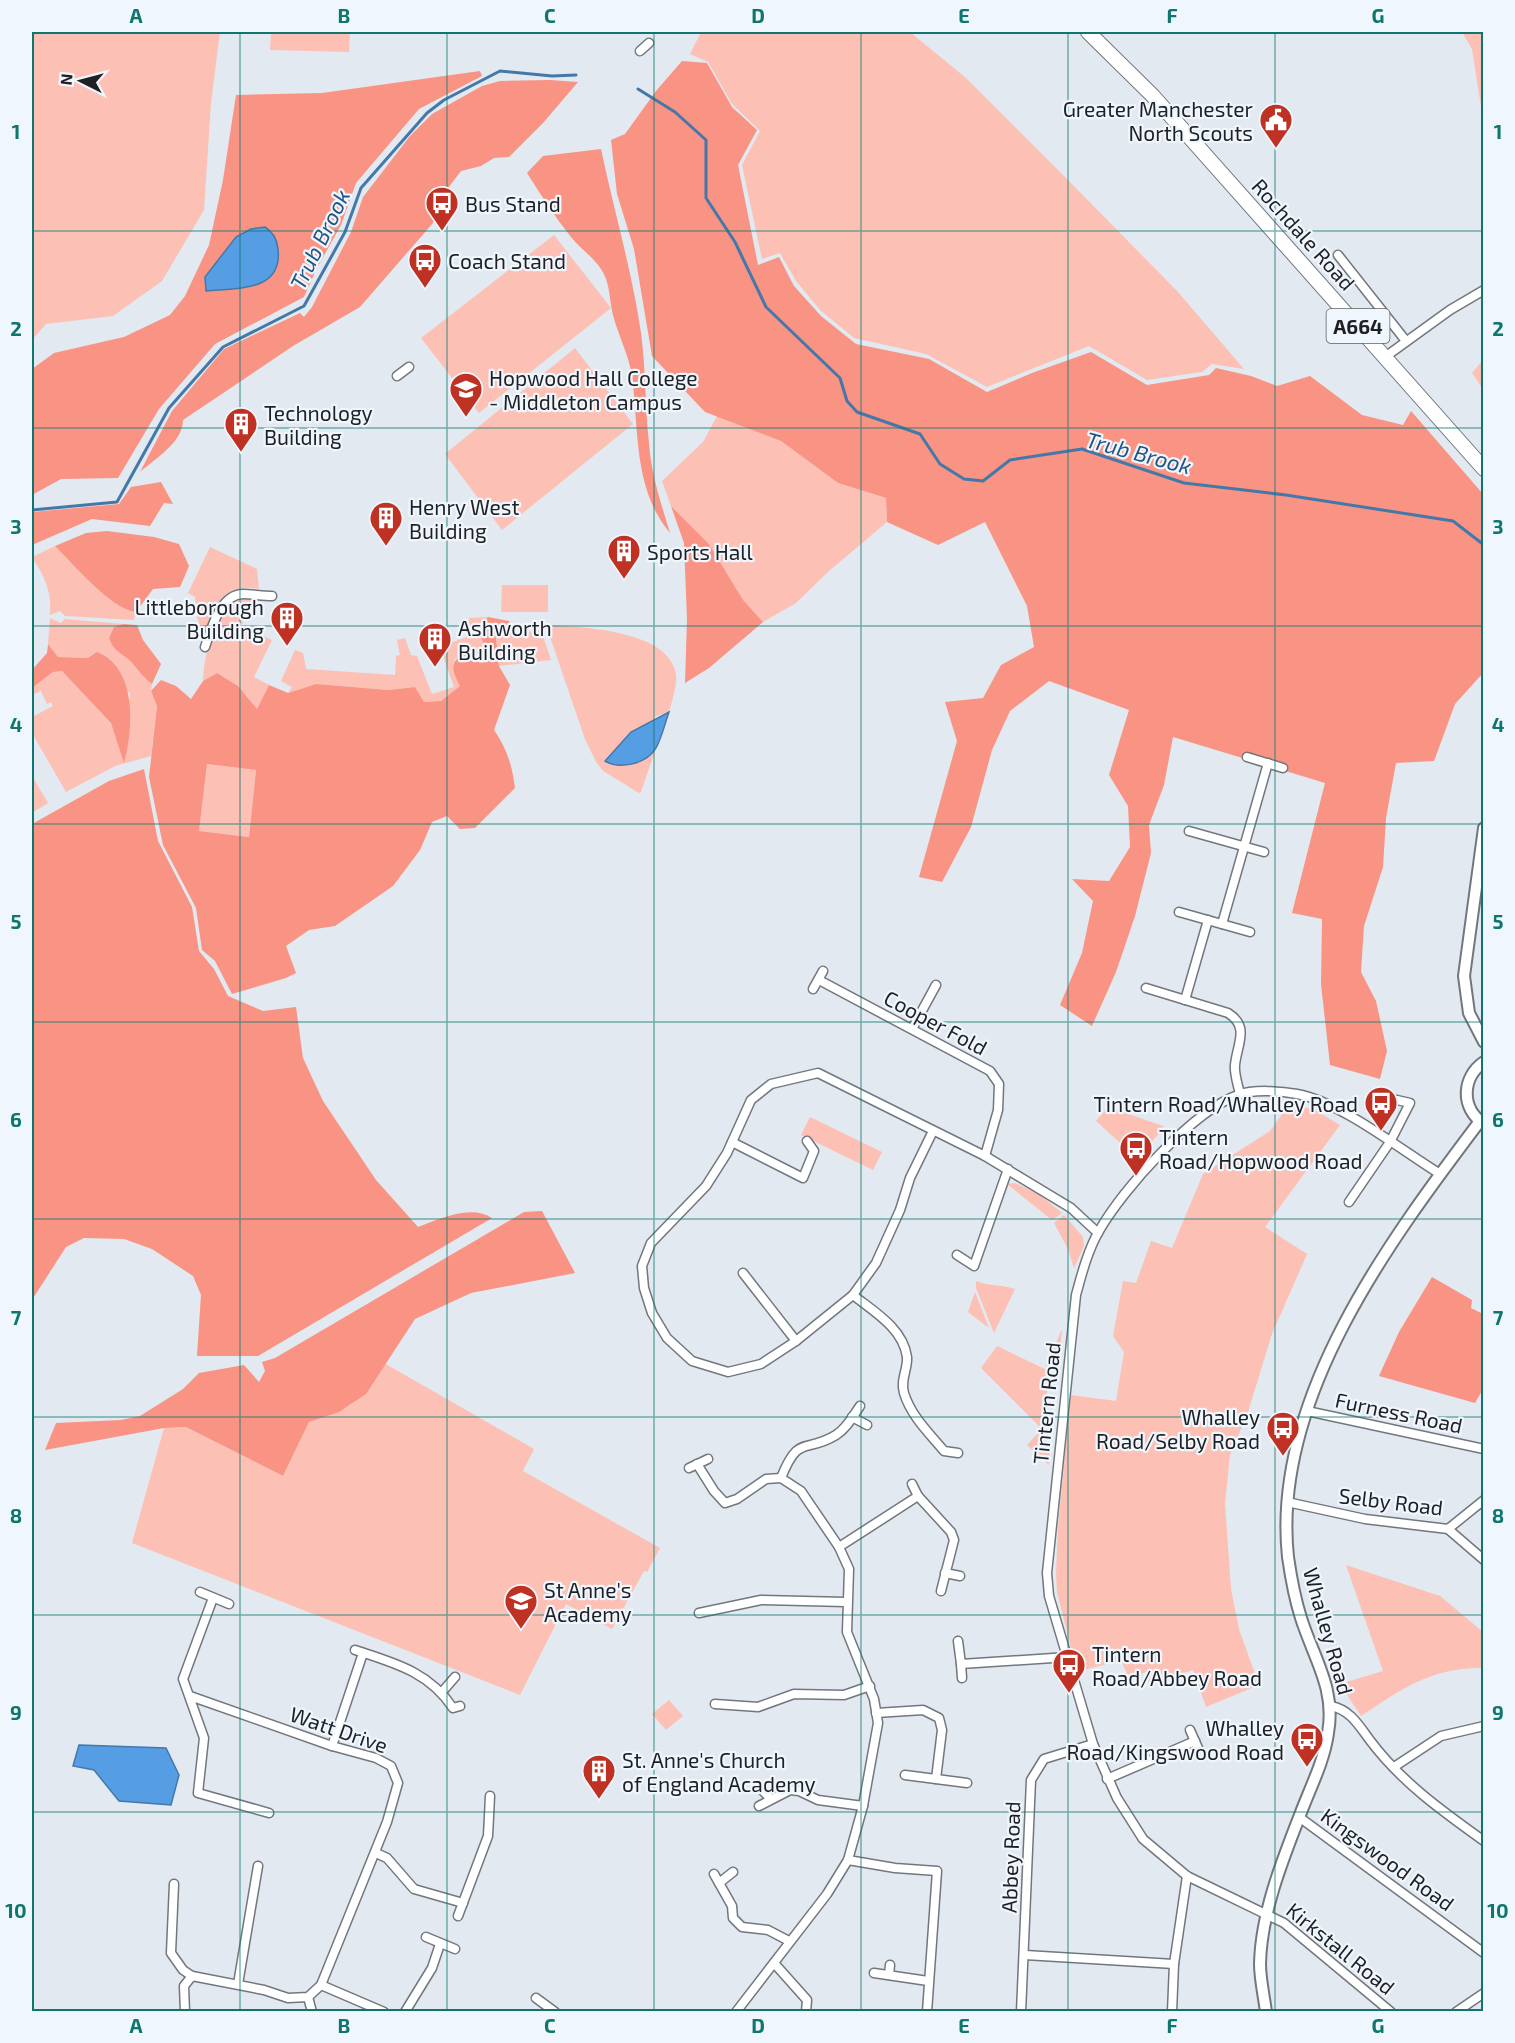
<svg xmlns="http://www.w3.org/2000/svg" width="1515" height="2043" font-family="'Exo 2',sans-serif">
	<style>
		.green { fill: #fdc0b5 }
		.forest { fill: #f99383; fill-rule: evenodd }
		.water { fill: #559ee3; stroke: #4478a9; stroke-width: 1.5 }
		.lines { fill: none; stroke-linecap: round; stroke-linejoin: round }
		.stream { stroke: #4478a9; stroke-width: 3 }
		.minor-casing { stroke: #71777d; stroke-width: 11 }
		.tertiary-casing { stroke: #71777d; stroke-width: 14 }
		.primary-casing { stroke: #71777d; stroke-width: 16 }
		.minor { stroke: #fff; stroke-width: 8 }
		.tertiary { stroke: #fff; stroke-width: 10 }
		.primary { stroke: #fff; stroke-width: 14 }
		.grid { fill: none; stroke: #0f766e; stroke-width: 1.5; stroke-opacity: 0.55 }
		.labels { text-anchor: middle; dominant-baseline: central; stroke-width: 4.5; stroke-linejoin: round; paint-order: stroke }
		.shield { fill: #f0f6fd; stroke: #5d6064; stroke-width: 1.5 }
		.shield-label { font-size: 20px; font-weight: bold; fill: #1e2023 }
		.poi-label { font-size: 21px; fill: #1e2023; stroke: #f0f6fd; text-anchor: start }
		.street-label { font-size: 21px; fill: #1e2023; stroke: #f0f6fd }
		.water-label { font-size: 22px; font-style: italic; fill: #225583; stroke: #f0f6fd }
		.neatline { fill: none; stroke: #0f766e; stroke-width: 2 }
		.grid-label { font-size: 20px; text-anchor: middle; font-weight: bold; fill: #0f766e }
	</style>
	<rect width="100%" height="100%" fill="#e2e9f0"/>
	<!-- green -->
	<g class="green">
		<polygon points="32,32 220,32 211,103 204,210 162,281 113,316 46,324 32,340"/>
		<polygon points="271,32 350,32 349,52 270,50"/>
		<polygon points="701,32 910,32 966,78 1065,177 1178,292 1244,369 1212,364 1202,372 1147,380 1089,346 987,387 926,354 854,338 820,310 796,281 780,253 762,259 742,165 760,131 732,104 708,62 690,54"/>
		<polygon points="1462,32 1483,32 1483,119 1472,49"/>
		<polygon points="554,235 611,308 479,413 421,338"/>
		<polygon points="575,348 633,424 502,530 445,454"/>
		<polygon points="1483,360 1483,389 1472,373"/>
		<polygon points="717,416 781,441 838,483 886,498 887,522 829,571 796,603 763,622 743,600 709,544 671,506 662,481 703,442"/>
		<path d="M55,546C73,564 112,610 136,612L134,620L65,616L60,611L50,615C52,590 44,576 32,557Z"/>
		<path d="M210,547L257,569L259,589C222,582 216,607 203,635L197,617L195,597L188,593Z"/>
		<polygon points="502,585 548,585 548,612 501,612"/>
		<path d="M234,598L254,599L241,626L272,640L254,677L269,685L257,709L238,686L217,673L203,681C205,650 212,621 234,598Z"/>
		<path d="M489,617C471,639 489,640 487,661L482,663L475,661L469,654L462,653L454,660L460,686L441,701L424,702L415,687L388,690L316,684L288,693L292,687L281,681L295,650L303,653L306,669L395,675L396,656L400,655L397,640L405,638L411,655L417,656L432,694L454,687L440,647L469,636V618Z"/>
		<path d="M50,618L61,623L65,619L123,624L114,627L109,638C114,651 118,651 128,659C137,667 141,676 152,684L151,691L157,706L151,756L115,766L66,792L32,733V717L53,706L51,702L47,704L41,691L32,695V688L53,672L62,671L111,723L124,761L130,693L88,658L58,657L48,644Z"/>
		<path d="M554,625C588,628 664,631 675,670C679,682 672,700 669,712L654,717L653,753L656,748L641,792L639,793L603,771L596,762L585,739L549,634Z"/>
		<polygon points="541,630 551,660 499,666 496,637"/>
		<polygon points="207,764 256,770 249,837 199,831"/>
		<polygon points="32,776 48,803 32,813"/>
		<polygon points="1290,1103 1315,1110 1340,1125 1265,1227 1307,1254 1272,1334 1248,1412 1230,1455 1225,1503 1231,1589 1239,1629 1259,1685 1206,1707 1193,1670 1149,1684 1146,1672 1129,1678 1121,1660 1077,1672 1057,1592 1056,1574 1058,1527 1071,1395 1116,1401 1124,1352 1113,1336 1123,1281 1136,1283 1151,1241 1172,1248 1203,1174 1270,1131"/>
		<polygon points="1108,1107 1163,1126 1164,1128 1137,1158 1096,1121"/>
		<polygon points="810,1117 882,1152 873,1170 801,1135"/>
		<polygon points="1015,1183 1040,1195 1062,1213 1052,1220 1007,1184"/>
		<polygon points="1064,1215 1083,1237 1084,1246 1074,1268 1068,1249 1054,1223"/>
		<path d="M976,1281C990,1287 1001,1284 1015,1289L994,1333L976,1288Z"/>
		<polygon points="975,1292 989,1328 968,1312"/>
		<polygon points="1062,1329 1059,1364 1053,1369 1046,1366"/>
		<polygon points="997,1346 1049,1371 1044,1425 1039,1426 981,1368"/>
		<path d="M384,1363L534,1449L523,1471L660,1548L647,1572L644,1571L612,1629L566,1604L520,1695L132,1543L164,1428L186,1427L283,1476L309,1422C353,1407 361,1403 384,1363Z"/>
		<polygon points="1040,1431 1050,1447 1049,1465 1027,1445"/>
		<path d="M1346,1565L1440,1596L1483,1632V1668C1433,1667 1401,1689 1361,1716L1340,1684L1383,1671Z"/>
		<polygon points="669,1700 683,1716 666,1730 652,1714"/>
	</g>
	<!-- forest -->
	<g class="forest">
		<polygon points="682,61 707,63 732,107 757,130 738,165 758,265 779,257 794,286 821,316 856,344 929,359 987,392 1032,373 1091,352 1147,385 1209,375 1216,368 1251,376 1277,386 1310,376 1362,415 1403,425 1411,411 1483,494 1483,673 1455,704 1434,761 1396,763 1386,818 1383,867 1364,926 1361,972 1376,1001 1387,1051 1380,1079 1330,1065 1321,984 1322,919 1292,913 1325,783 1173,737 1164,785 1149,825 1151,853 1135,916 1116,972 1092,1026 1060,1005 1082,953 1093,901 1072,879 1109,881 1130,847 1128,806 1109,775 1129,710 1049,681 1010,711 992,750 971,827 942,882 919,877 957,741 945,702 983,698 1001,665 1034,647 1027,606 985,522 938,545 887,522 886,498 838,483 781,441 705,412 652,356 634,249 617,194 611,140 625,134 656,91"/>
		<path d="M480,71L482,76L419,109L356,183L341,225L316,270L304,297L215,344L159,409L118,478L61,479L32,495V369L54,353L124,337L170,315L185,296L209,245L223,180L236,95L322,93ZM265,227L205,277L236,237Z"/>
		<path d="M550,80L578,82L543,123L509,157L494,158L481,166L461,171L442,196L433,223L360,307L293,346L183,420C183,442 156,458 140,472L172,411L224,349L300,313L304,317L312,307L351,232L363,197L410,136L432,114L482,86L500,81Z"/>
		<path d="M601,149C614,211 632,271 641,333C646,370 645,407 649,443C651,474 661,503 670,533C633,489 639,429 632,376C629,355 618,335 613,315C610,303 610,290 606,279C599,260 583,252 571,237C555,217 541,195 527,173L543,156Z"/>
		<polygon points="161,482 173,504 164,503 150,526 92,519 32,545 32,512 119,504 131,487"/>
		<polygon points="671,506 709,544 743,600 763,622 709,668 685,683 687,619 684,543"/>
		<path d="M107,531L154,537L179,544L189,566L180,587L153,589L136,612C112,610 73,564 55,546L86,533Z"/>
		<path d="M488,617L509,621L515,634L496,638L499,666L510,685L494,730C507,749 512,765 515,788L475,828L460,829L447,816L432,822L420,850L393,886L335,926L309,930L286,946L296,973L286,978L232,994L215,961L202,950L196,908L163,845L149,777L157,706L151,691L161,680L176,686L191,699L203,681L217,673L238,686L257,709L269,685L288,693L316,684L388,690L415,687L424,702L441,701L460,686C453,672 449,665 462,653L469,654L475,661L482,663L487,661C489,640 471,639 488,617ZM207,764L256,770L249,837L199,831Z"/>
		<path d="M123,624L137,625L143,640L161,664L152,684C141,676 137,667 128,659C118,651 114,651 109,638L114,627Z"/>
		<path d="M48,644L58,657L88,658L97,652C137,668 134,728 124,763L111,723L62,671L53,672L32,688V670L47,653Z"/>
		<path d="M144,769L158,841L192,907L199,951L214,969L228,996L263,1011L296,1007L303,1058L323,1101L376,1180L418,1227C440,1219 470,1204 492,1218L258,1356H197L201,1295L193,1276L152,1249L124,1239L84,1238L66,1247L32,1300V824L109,781Z"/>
		<polygon points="542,1211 575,1273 471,1293 415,1319 366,1394 339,1412 309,1422 283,1476 186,1427 164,1428 45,1450 56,1423 121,1420 140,1416 183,1389 199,1373 244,1365 259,1382 265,1371 262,1362 275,1358 524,1212"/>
		<polygon points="1432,1277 1472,1300 1471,1308 1483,1314 1483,1389 1475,1403 1379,1376 1399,1332"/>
	</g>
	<!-- water -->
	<g class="water">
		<path d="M265,227C273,232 277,239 278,249C283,292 237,288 206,291L205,277L236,237L251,229Z"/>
		<path d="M669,712C665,723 662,737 656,748C647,764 619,770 605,761L631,732Z"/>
		<polygon points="79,1745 166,1748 179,1775 171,1805 119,1801 94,1770 73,1766"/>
	</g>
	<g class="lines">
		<!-- stream -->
		<g class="stream">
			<polyline points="638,89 675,112 706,140 706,198 735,242 766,307 840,378 847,401 857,412 920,434 940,464 964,479 983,481 1010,460 1082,449 1184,483 1286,495 1453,521 1484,545"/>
			<polyline points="32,510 117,502 169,408 223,347 304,306 345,232 361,188 427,113 444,100 500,71 552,76 576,75"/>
		</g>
		<!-- minor casing -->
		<g class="minor-casing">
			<g id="minor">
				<polyline points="640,51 649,43"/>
				<polyline points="1338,255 1406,341"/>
				<polyline points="1385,357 1450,310 1484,290"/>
				<polyline points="397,376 409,367"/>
				<path d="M205,647C211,630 220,594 243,594C252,594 262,596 272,596"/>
				<polyline points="1247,757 1283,768"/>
				<polyline points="1189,831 1264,852"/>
				<polyline points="1179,912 1250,932"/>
				<polyline points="1222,924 1268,763"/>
				<polyline points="819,980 990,1071 999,1084 998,1110 985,1156"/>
				<path d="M1146,988L1228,1013C1250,1027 1237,1044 1235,1065C1234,1074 1238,1085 1240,1094"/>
				<polyline points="813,989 823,971"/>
				<polyline points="1185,1000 1208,920"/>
				<polyline points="912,1029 936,985"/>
				<polyline points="933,1131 910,1178 900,1210 876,1263 853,1295 796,1341 761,1364 728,1372 692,1361 667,1338 652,1313 644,1288 642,1266 651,1243 706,1186 727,1153 751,1100 771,1084 818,1073 985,1156 1071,1208 1098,1233"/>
				<polyline points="732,1142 803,1178 814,1151 807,1141"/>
				<polyline points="1349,1202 1390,1142 1410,1103 1397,1100"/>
				<polyline points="957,1255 974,1266 1008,1169"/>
				<polyline points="743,1273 796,1341"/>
				<path d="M853,1295C873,1311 903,1328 907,1357C908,1369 900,1380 904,1393C911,1416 929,1433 944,1451L958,1453"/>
				<polyline points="1307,1411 1484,1449"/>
				<polyline points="852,1417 867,1425"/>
				<polyline points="697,1464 714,1491 725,1503 737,1499 766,1479 781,1478 801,1491 839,1547 849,1569 847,1632 874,1699 878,1723 863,1806 848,1860 827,1894 736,2012"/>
				<polyline points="689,1468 708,1459"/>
				<path d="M781,1478C799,1433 805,1454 836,1435C847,1428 853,1416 860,1406"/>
				<polyline points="912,1484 918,1496"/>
				<polyline points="1287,1502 1365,1519 1448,1529 1484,1500"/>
				<polyline points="1448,1529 1484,1560"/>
				<polyline points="839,1547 918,1496 951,1532 954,1540 941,1591"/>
				<polyline points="945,1573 960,1576"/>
				<polyline points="200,1592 229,1604"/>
				<polyline points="213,1598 183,1679 204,1738 198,1793 269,1813"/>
				<polyline points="699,1613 761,1600 846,1602"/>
				<polyline points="958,1641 961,1664 1068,1657"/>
				<path d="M355,1650C395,1663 429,1672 453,1708L460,1706"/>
				<polyline points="961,1664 962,1678"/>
				<polyline points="442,1692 455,1677"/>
				<polyline points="190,1696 332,1746 376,1758 391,1766 398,1783 387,1822 321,1985"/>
				<polyline points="715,1704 758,1707 794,1694 844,1695 870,1686"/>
				<path d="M1331,1706C1350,1710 1358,1724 1369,1739C1400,1781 1442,1811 1484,1841"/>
				<polyline points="876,1713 923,1710 939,1718 942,1730 936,1779"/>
				<polyline points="1190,1730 1198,1748"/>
				<polyline points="332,1746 363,1653"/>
				<polyline points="1394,1767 1441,1736 1484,1726"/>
				<polyline points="905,1775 967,1783"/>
				<polyline points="1107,1779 1195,1741"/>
				<polyline points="759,1787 770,1798"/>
				<polyline points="759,1806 790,1790 799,1791 818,1800 863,1806"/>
				<polyline points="1299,1817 1484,1953"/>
				<polyline points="376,1853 387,1858 414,1889 463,1903"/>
				<polyline points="848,1860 895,1868 937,1871 927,2012"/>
				<polyline points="714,1874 732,1906 733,1918 742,1927 768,1930 789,1941"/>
				<polyline points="719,1883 733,1872"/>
				<polyline points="174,1884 171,1953 183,1970 192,1976 264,1990 288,1998 308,1997 321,1985 384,2012"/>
				<polyline points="458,1916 488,1836 490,1796"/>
				<polyline points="426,1937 455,1949"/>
				<polyline points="1025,1955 1174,1964"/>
				<polyline points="774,1963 807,2000 806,2012"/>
				<polyline points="874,1973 928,1981"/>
				<polyline points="889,1975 890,1965"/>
				<polyline points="238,1984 258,1866"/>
				<polyline points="308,1997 312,2012"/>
				<polyline points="536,1998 555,2012"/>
				<polyline points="185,2012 184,1986 192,1976"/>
				<polyline points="405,2012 432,1968 440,1944"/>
				<polyline points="1021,2012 1031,1780 1044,1759 1093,1744"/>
				<polyline points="1172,2012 1174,1964 1187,1876"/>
				<path d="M1391,2012L1284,1923L1187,1876L1143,1839L1117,1798L1093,1744L1049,1596L1047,1573L1076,1295C1082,1273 1088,1250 1099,1231C1123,1189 1193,1111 1238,1095C1253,1089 1281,1091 1297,1094C1341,1102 1401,1150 1440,1174"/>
				<polyline points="1456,2012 1484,1993"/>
			</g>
		</g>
		<!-- tertiary casing -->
		<g class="tertiary-casing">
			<g id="tertiary">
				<polyline points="1484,828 1464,976 1469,1013 1484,1042"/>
				<path d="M1484,1062C1462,1077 1460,1108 1484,1124"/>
				<path d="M1266,2012C1264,1996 1260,1979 1260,1964C1261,1914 1282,1861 1300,1815C1310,1788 1324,1762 1328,1733C1336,1689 1314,1659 1301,1618C1295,1599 1291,1578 1288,1557C1271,1399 1390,1240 1480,1121"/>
			</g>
		</g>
		<!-- primary casing -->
		<g class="primary-casing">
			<polyline id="primary" points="1088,32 1153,96 1484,469"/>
		</g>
		<!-- minor -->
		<use href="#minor" class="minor"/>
		<!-- tertiary -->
		<use href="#tertiary" class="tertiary"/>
		<!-- primary -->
		<use href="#primary" class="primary"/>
	</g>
	<!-- grid -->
	<path class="grid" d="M240,32V2012M447,32V2012M654,32V2012M861,32V2012M1068,32V2012M1275,32V2012M32,231H1484M32,428H1484M32,626H1484M32,824H1484M32,1022H1484M32,1219H1484M32,1417H1484M32,1615H1484M32,1812H1484"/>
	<!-- icons -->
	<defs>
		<g id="civic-pin" transform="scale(1.725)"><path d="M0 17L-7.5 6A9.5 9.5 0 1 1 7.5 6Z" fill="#bf3223" stroke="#f0f6fd"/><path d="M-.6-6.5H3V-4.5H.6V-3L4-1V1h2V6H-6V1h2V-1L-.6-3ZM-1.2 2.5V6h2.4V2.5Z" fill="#fff"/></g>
		<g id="bus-pin" transform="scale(1.725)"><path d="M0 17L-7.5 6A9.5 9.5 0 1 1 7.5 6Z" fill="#bf3223" stroke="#f0f6fd"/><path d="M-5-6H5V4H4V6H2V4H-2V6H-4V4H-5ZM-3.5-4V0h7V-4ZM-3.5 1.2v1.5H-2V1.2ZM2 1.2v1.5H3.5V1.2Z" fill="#fff"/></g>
		<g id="university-pin" transform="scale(1.725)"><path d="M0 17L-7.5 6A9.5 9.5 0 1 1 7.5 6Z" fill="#bf3223" stroke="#f0f6fd"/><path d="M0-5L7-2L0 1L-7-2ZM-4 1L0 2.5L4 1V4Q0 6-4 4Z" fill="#fff"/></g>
		<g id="building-pin" transform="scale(1.725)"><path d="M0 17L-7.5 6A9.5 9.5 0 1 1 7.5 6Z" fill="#bf3223" stroke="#f0f6fd"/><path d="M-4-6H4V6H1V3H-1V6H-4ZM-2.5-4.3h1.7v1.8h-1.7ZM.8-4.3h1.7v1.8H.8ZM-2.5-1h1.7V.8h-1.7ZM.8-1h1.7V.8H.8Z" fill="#fff"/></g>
		<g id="school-pin" transform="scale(1.725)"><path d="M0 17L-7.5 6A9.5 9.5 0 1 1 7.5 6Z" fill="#bf3223" stroke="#f0f6fd"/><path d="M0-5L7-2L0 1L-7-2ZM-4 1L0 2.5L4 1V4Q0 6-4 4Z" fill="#fff"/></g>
	</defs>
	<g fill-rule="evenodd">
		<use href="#civic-pin" x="1276" y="120"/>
		<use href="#bus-pin" x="442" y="203"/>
		<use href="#bus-pin" x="425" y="260"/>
		<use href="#university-pin" x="466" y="389"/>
		<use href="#building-pin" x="241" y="424"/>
		<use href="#building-pin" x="386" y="518"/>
		<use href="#building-pin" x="624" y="551"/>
		<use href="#building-pin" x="287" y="618"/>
		<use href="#building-pin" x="435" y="639"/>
		<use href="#bus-pin" x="1381" y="1103"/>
		<use href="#bus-pin" x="1136" y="1148"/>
		<use href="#bus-pin" x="1283" y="1428"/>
		<use href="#school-pin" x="521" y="1601"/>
		<use href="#bus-pin" x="1069" y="1665"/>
		<use href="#bus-pin" x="1307" y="1739"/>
		<use href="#building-pin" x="599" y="1771"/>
	</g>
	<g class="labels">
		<!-- shield labels -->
		<rect class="shield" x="1326.5" y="309" width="63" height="34" rx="4.5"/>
		<g class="shield-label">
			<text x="1358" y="326">A664</text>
		</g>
		<!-- poi labels -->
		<g class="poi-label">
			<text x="1253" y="108" text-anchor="end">Greater Manchester<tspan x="1253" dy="24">North Scouts</tspan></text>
			<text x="465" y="203">Bus Stand</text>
			<text x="448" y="260">Coach Stand</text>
			<text x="489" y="377">Hopwood Hall College<tspan x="489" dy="24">- Middleton Campus</tspan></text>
			<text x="264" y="412">Technology<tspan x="264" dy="24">Building</tspan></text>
			<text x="409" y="506">Henry West<tspan x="409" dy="24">Building</tspan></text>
			<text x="647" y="551">Sports Hall</text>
			<text x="264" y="606" text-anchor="end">Littleborough<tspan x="264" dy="24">Building</tspan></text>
			<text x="458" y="627">Ashworth<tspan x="458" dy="24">Building</tspan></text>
			<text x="1358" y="1103" text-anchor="end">Tintern Road/Whalley Road</text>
			<text x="1159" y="1136">Tintern<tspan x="1159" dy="24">Road/Hopwood Road</tspan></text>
			<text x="1260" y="1416" text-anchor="end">Whalley<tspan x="1260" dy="24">Road/Selby Road</tspan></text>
			<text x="544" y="1589">St Anne's<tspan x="544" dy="24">Academy</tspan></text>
			<text x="1092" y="1653">Tintern<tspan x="1092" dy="24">Road/Abbey Road</tspan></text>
			<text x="1284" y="1727" text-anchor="end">Whalley<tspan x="1284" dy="24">Road/Kingswood Road</tspan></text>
			<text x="622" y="1759">St. Anne's Church<tspan x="622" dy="24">of England Academy</tspan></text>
		</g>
		<!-- street labels -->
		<g class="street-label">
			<text transform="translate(1304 234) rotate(48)">Rochdale Road</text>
			<text transform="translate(936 1022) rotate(28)">Cooper Fold</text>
			<text transform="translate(1046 1403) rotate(-84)">Tintern Road</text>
			<text transform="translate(1399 1412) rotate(12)">Furness Road</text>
			<text transform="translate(1391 1501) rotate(7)">Selby Road</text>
			<text transform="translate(1329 1631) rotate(74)">Whalley Road</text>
			<text transform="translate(339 1729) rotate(19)">Watt Drive</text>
			<text transform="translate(1010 1857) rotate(-88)">Abbey Road</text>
			<text transform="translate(1388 1859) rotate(36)">Kingswood Road</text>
			<text transform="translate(1341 1948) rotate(39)">Kirkstall Road</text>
		</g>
		<!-- water labels -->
		<g class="water-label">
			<text transform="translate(319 239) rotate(-64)">Trub Brook</text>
			<text transform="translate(1139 452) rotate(15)">Trub Brook</text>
		</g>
	</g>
	<!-- border -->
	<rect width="1515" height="2043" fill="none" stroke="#f0f6fd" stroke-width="66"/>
	<!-- north arrow -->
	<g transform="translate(81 81) rotate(276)" stroke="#f0f6fd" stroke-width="4.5" paint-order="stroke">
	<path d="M0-4.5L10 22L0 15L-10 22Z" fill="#1e2023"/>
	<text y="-9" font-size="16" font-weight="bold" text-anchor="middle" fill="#1e2023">N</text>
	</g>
	<rect x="33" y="33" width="1449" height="1977" class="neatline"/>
	<g class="grid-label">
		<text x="136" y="23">A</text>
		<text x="344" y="23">B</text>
		<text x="550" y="23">C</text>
		<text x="758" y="23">D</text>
		<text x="964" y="23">E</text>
		<text x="1172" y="23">F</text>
		<text x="1378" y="23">G</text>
		<text x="16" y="139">1</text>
		<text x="1498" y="139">1</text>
		<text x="16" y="336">2</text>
		<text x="1498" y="336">2</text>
		<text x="16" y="534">3</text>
		<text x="1498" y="534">3</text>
		<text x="16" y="732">4</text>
		<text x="1498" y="732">4</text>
		<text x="16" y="929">5</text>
		<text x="1498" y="929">5</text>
		<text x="16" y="1127">6</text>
		<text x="1498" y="1127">6</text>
		<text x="16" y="1325">7</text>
		<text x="1498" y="1325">7</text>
		<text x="16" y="1523">8</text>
		<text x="1498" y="1523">8</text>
		<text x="16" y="1720">9</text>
		<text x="1498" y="1720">9</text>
		<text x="16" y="1918">10</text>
		<text x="1498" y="1918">10</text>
		<text x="136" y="2033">A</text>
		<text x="344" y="2033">B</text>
		<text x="550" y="2033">C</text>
		<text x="758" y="2033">D</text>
		<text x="964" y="2033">E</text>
		<text x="1172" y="2033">F</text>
		<text x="1378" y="2033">G</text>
	</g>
</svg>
